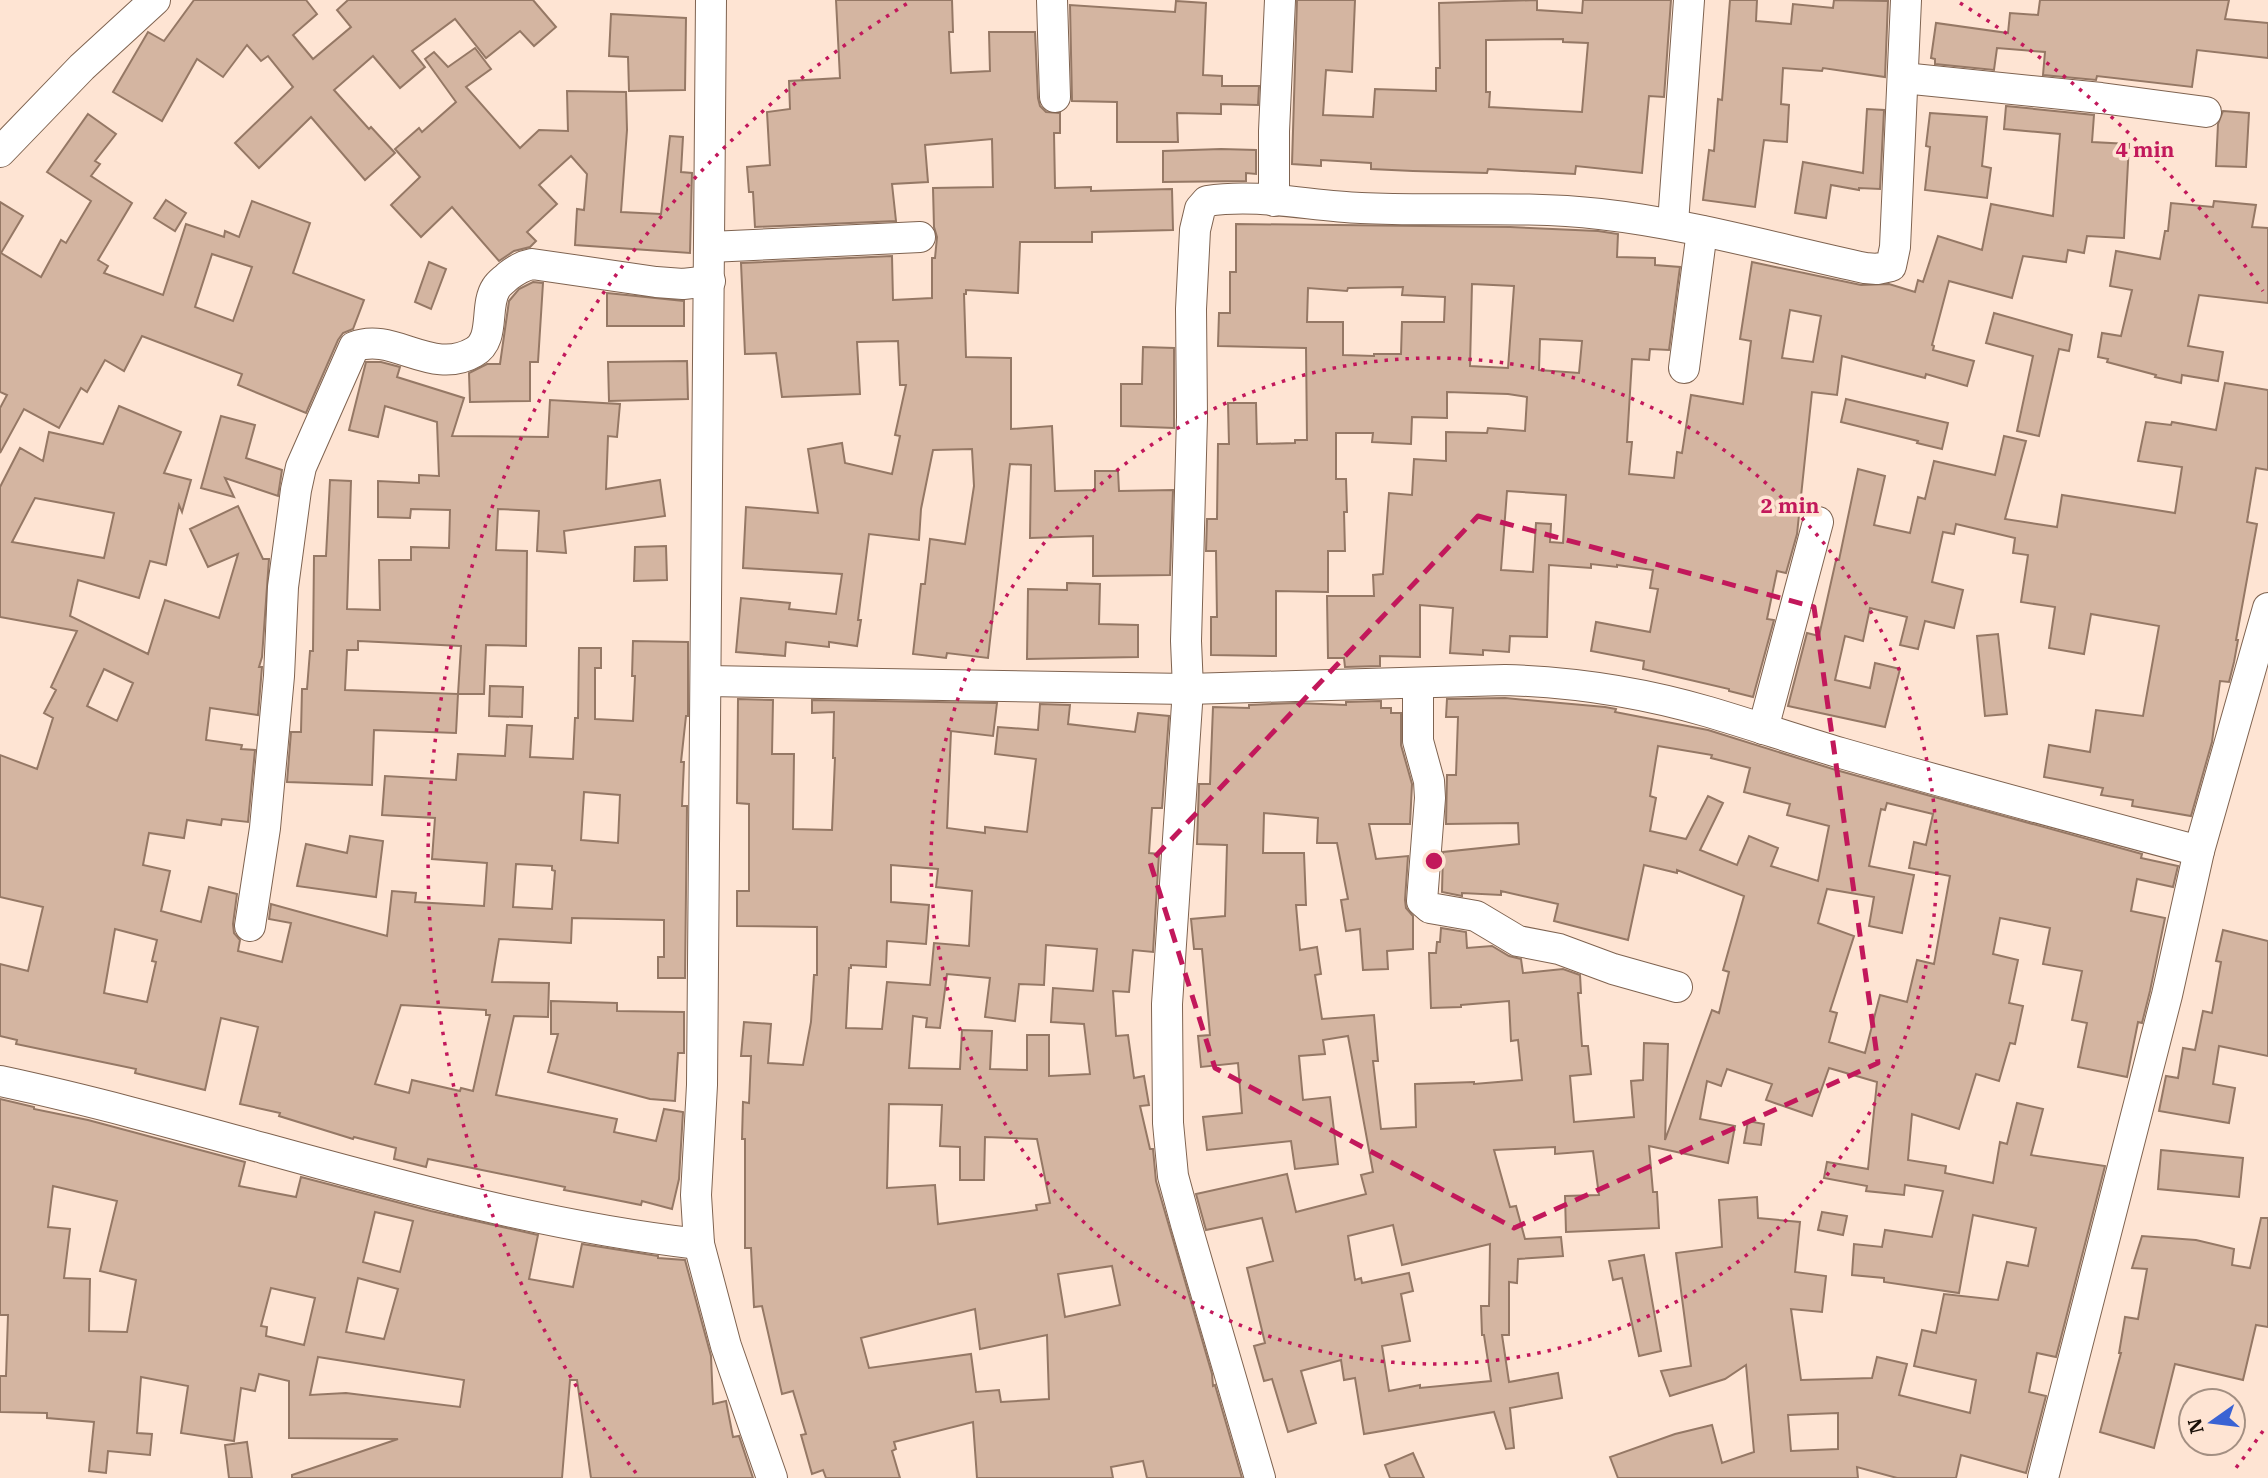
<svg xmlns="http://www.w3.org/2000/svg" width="2268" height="1478" font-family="'IBM Plex Serif',serif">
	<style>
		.building { fill: #d4b5a1; stroke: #957865; stroke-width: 2; fill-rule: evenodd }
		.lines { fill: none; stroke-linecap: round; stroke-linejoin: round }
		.minor-casing { stroke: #7f6350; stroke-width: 32 }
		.minor { stroke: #fff; stroke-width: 30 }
		.marked { fill: none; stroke: #c2185b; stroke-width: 5; stroke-dasharray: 14 9; stroke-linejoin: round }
		.ring { fill: none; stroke: #c2185b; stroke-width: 3.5; stroke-dasharray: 3.5 7 }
		.centre { fill: #c2185b; stroke: #fee4d3; stroke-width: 3.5 }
		.ring-label { font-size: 21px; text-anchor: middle; font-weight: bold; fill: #c2185b; stroke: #fee4d3; stroke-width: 7; stroke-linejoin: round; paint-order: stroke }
	</style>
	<rect width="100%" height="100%" fill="#fee4d3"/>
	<!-- building -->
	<g class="building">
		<polygon points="194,0 306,0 317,14 293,35 313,59 351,27 337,10 348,0 533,0 556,27 534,46 520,31 486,58 455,19 412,51 425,67 400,88 373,56 334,90 369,129 371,127 395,153 365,180 311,117 259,168 235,143 293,87 268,56 261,61 247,45 223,77 197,59 162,121 113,92 148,32 164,41"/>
		<polygon points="836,0 952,0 953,32 949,32 951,73 990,71 989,32 1035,32 1038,98 1040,106 1046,112 1060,113 1060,133 1054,133 1055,188 1091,187 1091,191 1172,189 1173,230 1092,232 1092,242 1020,242 1018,293 966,290 966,294 964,294 966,357 1011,358 1011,429 1052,426 1055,491 1095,490 1095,471 1118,471 1119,491 1173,490 1170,575 1093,576 1093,536 1030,538 1031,465 1010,464 988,658 947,653 946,658 913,654 921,584 925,584 930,539 965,544 974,486 972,449 933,450 921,509 919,540 869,534 858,620 861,620 857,646 829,642 829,647 786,642 785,656 736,652 741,598 790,603 789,609 836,614 842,574 743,568 746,507 818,513 808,449 842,443 845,463 892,474 900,436 895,435 906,385 900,385 898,341 857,342 860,394 782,397 776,353 745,354 741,263 892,256 893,300 932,298 932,258 935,258 937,237 934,227 933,188 993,187 992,139 925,145 928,182 892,184 896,221 755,227 753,192 749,192 747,167 770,165 767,112 790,109 789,81 840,78"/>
		<path d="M1297,0H1355L1352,72L1326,70L1323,115L1373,117L1375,89L1436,91V68H1440L1439,3L1537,0V10L1582,13L1583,0H1671L1664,97L1649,96L1642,173L1576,166L1575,174L1488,169L1487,173L1413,171L1371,169V163L1321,160V166L1292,164ZM1563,39V42L1588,43L1582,112L1489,107L1490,92H1486V40Z"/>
		<polygon points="1730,0 1757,0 1756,21 1791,24 1793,4 1833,8 1834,0 1888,1 1885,77 1823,68 1822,71 1783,68 1781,104 1789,105 1787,142 1764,140 1755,207 1703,200 1709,150 1714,151 1718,99 1722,100"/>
		<polygon points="2040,0 2229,0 2225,19 2268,23 2268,58 2197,50 2192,87 2097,76 2096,80 2043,75 2045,52 1997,48 1994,70 1935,64 1935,59 1931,58 1936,23 2008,33 2010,13 2038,15"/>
		<polygon points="1176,1 1206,3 1203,75 1222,76 1222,86 1259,86 1258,105 1221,104 1221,114 1177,113 1178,142 1117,142 1117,102 1072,101 1070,5 1175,12"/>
		<polygon points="611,14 686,18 685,90 629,91 628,57 609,56"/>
		<polygon points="475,48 491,69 466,87 520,148 539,130 568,131 567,91 626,92 627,130 621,212 661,214 670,136 683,137 681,172 692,173 690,253 575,245 577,209 584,210 587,174 571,156 539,185 557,204 527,232 536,241 530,247 514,251 499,261 452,207 421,237 391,205 420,177 395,149 419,128 422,132 456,102 425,59 434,52 448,67"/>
		<path d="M2006,106L2094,115L2092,142L2129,144L2124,238L2087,236L2084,253L2068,250L2066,262L2023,256L2012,298L1949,281L1932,345L1934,346L1933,350L1974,361L1967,386L1926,374L1925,378L1842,356L1837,395L1812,392L1797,534L1786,573L1777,571L1767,619L1774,620L1753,697L1729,691V689L1643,669L1644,661L1591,651L1596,622L1650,632L1658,589L1650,588L1653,570L1617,565V567L1591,564V568L1549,565L1547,637L1510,636L1509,652L1483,650V655L1450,653L1453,608L1420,605V657L1380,656V666L1345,667L1344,658H1328L1327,596H1374L1373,575L1383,574L1389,493L1412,495L1414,459L1446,461V432L1487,433L1488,428L1525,431L1527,397L1508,394L1447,392V418L1412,417L1411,444L1372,442L1373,433H1336V479H1346L1347,512H1344L1345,551H1328V592L1276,591V656L1211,655V617H1217L1216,551H1206L1207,519H1217L1218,444H1229L1228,403H1256L1257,444L1295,443V440H1307L1306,348L1218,346L1219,313H1230V272H1236V224L1510,227L1598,231L1618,234L1617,257L1655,258V265L1680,267L1669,350L1650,349L1649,360L1632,359L1627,442H1632L1629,474L1674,478L1677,452L1682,453L1691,395L1743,404L1751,341L1740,339L1752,262L1861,285L1889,284L1915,292L1918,280L1923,282L1938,236L1982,250L1991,204L2053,216L2060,134L2004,129ZM1472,284L1514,286L1508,368L1470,366ZM1403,287L1402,295L1445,297L1444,322H1402L1401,354H1374V356L1343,355V322H1307L1308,288L1347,291L1348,288ZM1790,310L1821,316L1813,362L1782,358ZM1540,339L1582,341L1579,373L1539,370ZM1507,491L1566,495L1563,543L1550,542L1551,524L1536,523L1533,572L1501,570Z"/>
		<polygon points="1867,109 1884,110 1880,189 1859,188 1859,190 1831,185 1826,218 1795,213 1803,162 1863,173"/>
		<polygon points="2223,111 2249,113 2246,167 2216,166 2218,124"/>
		<polygon points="1930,113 1987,117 1982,166 1991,168 1987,198 1925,190 1930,147 1926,146"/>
		<path d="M88,114L116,134L95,161L100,164L91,176L132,203L98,260L108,266L104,273L163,295L186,224L224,237L225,231L239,237L252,201L310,223L293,273L364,300L353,329L343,333L338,340L306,413L238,385L242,374L142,336L124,371L105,360L87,392L81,388L59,428L24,409L0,453V408L7,395L0,392V202L23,216L1,253L41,277L61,240L66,243L91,201L47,172ZM212,254L252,267L233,321L195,307Z"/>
		<polygon points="1221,149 1256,150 1256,174 1246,173 1246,181 1163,182 1163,151"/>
		<polygon points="166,200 186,213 175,231 154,218"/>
		<polygon points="2214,201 2256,205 2252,227 2268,228 2268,303 2199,295 2188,346 2223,352 2218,381 2182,375 2181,383 2155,377 2156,375 2107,362 2108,359 2098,357 2102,333 2121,336 2132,290 2110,286 2116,251 2160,259 2165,231 2168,231 2171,203 2213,207"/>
		<polygon points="429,262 446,269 431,309 415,302"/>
		<polygon points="533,282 543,283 538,362 530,362 530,401 470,402 469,373 487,364 500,364 509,301 519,289"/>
		<polygon points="607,293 684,301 684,326 607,326"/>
		<polygon points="1994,313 2072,335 2069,351 2059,349 2039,436 2017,431 2033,356 1986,343"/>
		<polygon points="1143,347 1174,348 1174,428 1121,426 1121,384 1142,384"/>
		<polygon points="687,361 688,399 609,401 608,362"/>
		<path d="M366,362H381L400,367L397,377L464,398L452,436L548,437L550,400L620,404L617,437L608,436L606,489L660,480L665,516L564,531L566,553L537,551L539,511L498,509L496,550L527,551L526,646L486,645L484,694H458L456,733L374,730L372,785L287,782L291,732H301L302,689H307L310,651H313L314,556H326L330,480L351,481L347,609L380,610L379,560H411V547L449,548L450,510L411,509L410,518L378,517V481L419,483V475L439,476L437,422L385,406L378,437L349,430ZM358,641L461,646L458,694L345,690L347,650H358Z"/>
		<polygon points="2225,383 2268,390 2268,470 2256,468 2247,522 2257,524 2236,640 2238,640 2234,662 2229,682 2220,681 2212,742 2191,816 2132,806 2133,800 2101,795 2103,788 2044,777 2049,745 2090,752 2096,710 2143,716 2159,626 2091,614 2084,654 2049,648 2055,607 2021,602 2028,555 2013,553 2015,538 1956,524 1954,534 1943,532 1932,582 1963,590 1954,628 1925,621 1918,649 1900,645 1907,617 1870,608 1863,641 1845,636 1835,680 1870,688 1875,663 1900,669 1885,727 1788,706 1807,633 1819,636 1836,560 1839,560 1858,469 1885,476 1874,525 1910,533 1918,497 1925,499 1934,461 1995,475 2004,436 2026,441 2005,519 2057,527 2062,495 2175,513 2182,467 2138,461 2146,422 2171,425 2172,422 2216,430"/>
		<polygon points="1846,399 1948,423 1942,449 1917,443 1918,441 1841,422"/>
		<path d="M119,406L181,432L164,473L191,480L182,512L179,505L166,565L150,561L139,598L78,580L70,616L148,654L165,600L219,618L238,554L208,567L190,529L238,506L263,559H269L262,657L259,667H262L258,715L210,708L206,740L242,745L241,749L255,750L248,822L222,819L221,825L187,820L184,838L149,833L143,865L170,871L161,911L201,922L209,887L237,894L233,924L234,933L240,940L238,951L282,962L291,923L269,919L271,904L387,936L392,891L416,893L415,902L484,906L487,863L432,859L435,818L382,815L385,776L456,780L458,754L505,756L507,725L532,726L530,757L573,759L575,718H578L579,648H601V668H595V719L633,721L635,676H632L633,641L688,642V716H686L681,762H684L682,806H687L685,978H658V957H664V920L572,918L571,943L499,939L492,982L549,983L548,1017L514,1016L496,1095L617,1119L614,1132L656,1141L664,1109L683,1112L679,1179L672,1209L642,1201L641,1205L601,1197L564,1190L565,1187L428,1159L426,1167L394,1159L396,1148L354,1137L353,1139L279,1116L280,1113L240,1104L258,1027L221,1018L205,1090L135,1073L136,1069L16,1044L17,1040L0,1036V964L28,971L43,907L0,897V755L37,769L53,718L44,713L56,690L51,687L77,631L0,617V487L20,448L43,461L49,432L103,444ZM35,498L114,513L104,558L12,542ZM104,669L133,683L117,721L87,706ZM584,792L620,795L618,843L581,840ZM516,864L552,866V870L555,871L552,909L513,907ZM115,929L157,940L152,961L156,962L147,1002L104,993ZM401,1005L486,1010V1015H490L473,1091L461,1088L460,1091L412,1080L409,1093L375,1084Z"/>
		<polygon points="221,416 255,425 246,458 282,470 278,496 225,478 234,497 201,488"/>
		<polygon points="666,546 667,580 634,581 635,547"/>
		<polygon points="1067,583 1100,584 1099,624 1138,625 1138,657 1027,659 1028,589 1067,590"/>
		<polygon points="1998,634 2007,714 1985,716 1977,636"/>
		<polygon points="490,686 523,687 522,717 489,716"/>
		<path d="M1505,698L1605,707L1616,709L1615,712L1708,730L1836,770L2142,854L2141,858L2178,866L2173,887L2137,879L2131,911L2165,918L2150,991L2142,1023L2138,1022L2127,1077L2078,1067L2087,1023L2072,1020L2082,971L2043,964L2050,928L2000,918L1993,954L2018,960L2009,1003L2023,1006L2015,1044L2010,1043L1999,1081L1976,1074L1959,1129L1912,1114L1908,1160L1946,1166L1945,1173L1993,1183L2000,1142L2007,1144L2017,1103L2043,1109L2031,1155L2105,1166L2056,1357L2037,1353L2029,1392L2046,1396L2026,1473L1961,1455L1956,1478H1897L1857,1467L1858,1478H1618L1610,1457L1675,1434L1712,1425L1722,1463L1754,1452L1746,1365L1725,1379L1670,1396L1661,1371L1691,1366L1676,1253L1722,1247L1719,1200L1757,1197L1758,1218L1800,1222L1795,1272L1826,1276L1822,1312L1791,1309L1801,1380L1872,1378L1877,1357L1907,1364L1899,1395L1970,1413L1976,1380L1914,1366L1922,1330L1936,1333L1944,1294L1998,1300L2007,1262L2028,1266L2036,1228L1973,1215L1959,1293L1884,1282V1278L1852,1275L1854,1244L1882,1247L1885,1230L1932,1237L1943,1191L1905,1185L1904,1195L1866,1191L1867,1186L1824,1178L1827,1162L1868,1169L1877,1082L1829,1068L1812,1116L1766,1100L1772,1084L1727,1069L1721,1086L1707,1081L1700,1119L1735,1126L1728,1163L1649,1146L1653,1192H1657L1659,1228L1566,1232L1565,1196L1599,1195L1593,1151L1555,1154V1147L1494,1150L1510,1207L1516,1206L1525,1239L1561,1237L1563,1256L1518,1259L1517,1283L1509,1282V1335H1502L1509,1382L1558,1373L1562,1398L1510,1408L1514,1448L1506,1449L1494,1412L1364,1434L1355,1378L1344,1380L1341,1360L1301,1371L1316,1423L1288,1432L1272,1379L1264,1381L1254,1346L1265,1343L1247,1268L1273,1261L1262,1218L1206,1230L1196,1194L1287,1174L1296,1212L1366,1194L1361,1175L1373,1172L1348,1036L1323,1040L1325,1054L1299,1056L1303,1100L1330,1097L1338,1164L1295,1169L1291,1141L1207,1150L1203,1117L1242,1113L1238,1063L1201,1067L1198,1036L1210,1035L1202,949H1194L1191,919L1225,916L1227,845L1197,844L1199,784H1210L1213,707L1249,708V705L1296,703L1346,705V702L1381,701V708H1391V713H1401V745L1412,784L1410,824H1369L1376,859L1408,856L1405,900L1406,908L1413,916V949L1387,951L1388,969L1363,970L1360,929L1346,931L1341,900L1348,899L1337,843H1317L1318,818L1264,813L1263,853H1304L1306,905H1296L1300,950L1317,947L1321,974L1315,975L1322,1019L1374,1015L1378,1061H1373L1381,1129L1416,1127L1415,1084L1474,1082V1084L1522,1080L1518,1040L1511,1041L1509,1001L1461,1005V1007L1431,1008L1429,953H1436L1437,942H1440L1441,928L1466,932L1467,948L1492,946L1509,956L1521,959L1523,973L1563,969L1580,975L1581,993H1578L1582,1046H1588L1591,1074L1570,1076L1574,1122L1634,1117L1631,1081L1643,1080L1644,1043L1668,1044L1665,1140L1712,1010L1719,1013L1729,972L1723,970L1744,896L1677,870V873L1644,865L1628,940L1554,921L1558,904L1501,891V895L1462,893V896L1442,892L1443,852L1519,844L1518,823L1446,824L1447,775H1456L1458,717H1446L1447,699ZM1658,746L1712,755L1711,758L1750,768L1744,792L1790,804L1787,815L1829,826L1818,881L1771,866L1778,848L1749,836L1737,865L1700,850L1723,803L1708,796L1686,839L1650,831L1656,798L1650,796ZM1887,803L1933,814L1926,845L1914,842L1909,868L1950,876L1934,964L1917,960L1907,1002L1880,995L1865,1053L1829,1042L1837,1013L1830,1011L1854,936L1818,923L1827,889L1874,897L1869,926L1902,933L1914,875L1869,866L1881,809L1885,810ZM1393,1225L1402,1265L1490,1244L1489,1306H1481L1482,1335H1484L1491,1381L1420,1388V1385L1389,1391L1382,1346L1410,1341L1401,1294L1413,1291L1409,1273L1362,1283L1361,1278L1355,1280L1348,1236ZM1838,1413V1449L1791,1451L1788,1415Z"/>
		<path d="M738,699L773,700L772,754H794L793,829L832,830L835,758H833L834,712L812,713V700L997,703L993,736L951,731L947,828L985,833V827L1027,832L1036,759L995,754L998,727L1038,730L1040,704L1070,705L1068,724L1135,732L1138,713L1169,716L1162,808H1152L1149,853L1159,854L1153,952L1133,950L1129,992L1113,991L1116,1036L1128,1035L1134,1078L1144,1076L1149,1105L1140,1106L1150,1149H1153L1156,1181L1212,1374L1213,1386L1215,1385L1242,1478H1147L1143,1461L1111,1467L1113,1478H977L973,1422L894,1442L896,1449L892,1451L900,1478H826L823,1470L812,1474L801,1435L806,1434L793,1391L782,1394L762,1306L754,1307L751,1248H745V1139H742L743,1102L749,1103L751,1056H741L744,1022L771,1024L768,1063L803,1065L811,1022L814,975H817V927L737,926V891H749V804L737,803ZM891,865L938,869L936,887L972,891L969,946L934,943L930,985L887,982L882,1029L846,1028L849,968H851V965L886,967L887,941L926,944L929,905L891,902ZM1046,945L1097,949L1093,991L1053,988L1051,1022L1084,1024L1090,1074L1049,1076V1035H1027V1070L990,1069L992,1031L962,1030L960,1069L909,1068L913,1016L927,1018L926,1027L940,1028L947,974L990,978L985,1017L1015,1021L1019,984L1044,985ZM889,1104L942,1105L940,1146L960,1147V1180H984L985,1137L1037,1139L1050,1203L1036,1205L1037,1210L938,1224L935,1185L887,1188ZM1112,1266L1120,1305L1065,1317L1058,1274ZM975,1309L980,1349L1047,1335L1049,1399L1001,1402L999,1390L976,1392L971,1354L869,1368L861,1338Z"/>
		<polygon points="350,836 383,841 376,897 297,886 306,844 347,853"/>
		<polygon points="2223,930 2268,941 2268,1056 2219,1046 2213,1084 2235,1088 2229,1123 2159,1111 2166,1076 2178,1078 2183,1048 2195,1050 2203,1011 2212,1013 2221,962 2216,961"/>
		<polygon points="551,1001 617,1003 617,1011 684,1012 684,1053 678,1053 675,1101 650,1099 548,1072 558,1034 551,1034"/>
		<path d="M0,1099L34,1107V1109L88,1120L245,1162L239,1186L296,1197L301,1177L431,1211L538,1235L529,1279L573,1287L582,1244L658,1256V1258L685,1260L711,1356L713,1404L726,1401L733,1437L739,1436L753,1478H591L577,1380H570L562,1478H292V1475L398,1439L289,1438V1381L259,1374L255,1391L241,1388L234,1441L181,1433L188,1386L141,1377L137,1433L152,1434L150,1455L108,1451L106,1473L89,1471L94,1422L47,1418V1413L0,1412V1376H6L8,1315H0ZM53,1186L117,1201L100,1271L136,1280L127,1332L89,1331L90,1279L64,1278L70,1229L48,1227ZM375,1212L413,1221L400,1272L363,1262ZM358,1278L398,1289L384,1339L346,1332ZM271,1288L315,1298L304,1345L266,1336L267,1327L261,1326ZM318,1357L464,1380L460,1407L346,1393L310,1395Z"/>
		<polygon points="1748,1121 1764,1124 1761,1145 1744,1143"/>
		<polygon points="2161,1150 2243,1158 2239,1197 2158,1189"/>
		<polygon points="1822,1212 1847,1216 1843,1235 1818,1230"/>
		<polygon points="2261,1218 2268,1218 2268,1327 2256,1325 2243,1380 2175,1364 2154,1448 2100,1432 2121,1353 2119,1353 2125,1317 2138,1319 2147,1269 2132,1268 2142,1236 2196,1240 2234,1249 2232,1265 2250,1268"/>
		<polygon points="1644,1255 1661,1351 1639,1356 1622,1278 1613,1280 1609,1261"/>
		<polygon points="247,1442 252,1478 229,1478 225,1445"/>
		<polygon points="1413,1453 1424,1478 1390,1478 1385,1465"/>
	</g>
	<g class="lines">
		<!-- minor casing -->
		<g class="minor-casing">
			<g id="minor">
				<polyline points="711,0 702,1085 696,1195 699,1244 726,1346 772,1478"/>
				<polyline points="1052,0 1055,97"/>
				<polyline points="1903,78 2101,98 2206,112"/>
				<polyline points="0,152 82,67 155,0"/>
				<polyline points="1274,201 1274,131 1280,0"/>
				<polyline points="1673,223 1689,0"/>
				<polyline points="710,247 920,237"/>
				<polyline points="1684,368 1702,231"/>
				<path d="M707,681L1188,689L1505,680C1573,682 1644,693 1709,712C1753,725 1797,740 1841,753C1960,787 2079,819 2199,851"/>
				<polyline points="1418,683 1418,741 1429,781 1430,798 1422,901 1430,908 1476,916 1518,941 1559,949 1613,969 1677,987"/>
				<polyline points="1763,729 1818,522"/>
				<path d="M250,926L265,828L279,676L283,587L296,490L301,467L354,347C393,331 432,377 474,352C496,340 484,306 496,288C499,283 504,280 508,276C516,270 522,266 532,264L656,282L683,284L710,281"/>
				<path d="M0,1081C234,1131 460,1217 699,1244"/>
				<path d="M1260,1478L1186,1224L1173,1176L1168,1123L1167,1004L1188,689L1186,641L1192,417L1191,309L1195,230L1200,209L1207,201C1258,193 1310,206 1361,208C1441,212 1520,205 1600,214C1690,224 1777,249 1865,268L1877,269L1891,266L1895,247L1906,0"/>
				<polyline points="2043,1478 2167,995 2199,851 2268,608"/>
			</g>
		</g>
		<!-- minor -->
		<use href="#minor" class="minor"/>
	</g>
	<!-- marked area -->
	<path class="marked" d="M1478,516L1814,607L1878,1063L1514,1228L1215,1068L1150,862Z"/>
	<!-- distance rings -->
	<g class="ring">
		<circle cx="1434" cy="861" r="503"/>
		<path d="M2263 1431A1006 1006 0 0 1 2232 1473M636 1473A1006 1006 0 0 1 908 3M1960 3A1006 1006 0 0 1 2263 291"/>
	</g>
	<circle cx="1434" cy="861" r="10" class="centre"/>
	<g class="ring-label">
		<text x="2145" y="157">4 min</text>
		<text x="1790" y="513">2 min</text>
	</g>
	<!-- north arrow -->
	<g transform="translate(2212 1422) rotate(256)"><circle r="33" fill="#fee4d3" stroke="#a38f82" stroke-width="2"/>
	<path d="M0-5L12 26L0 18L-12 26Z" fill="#3a63d4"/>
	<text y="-10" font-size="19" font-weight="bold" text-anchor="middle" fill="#1a1008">N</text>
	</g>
</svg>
